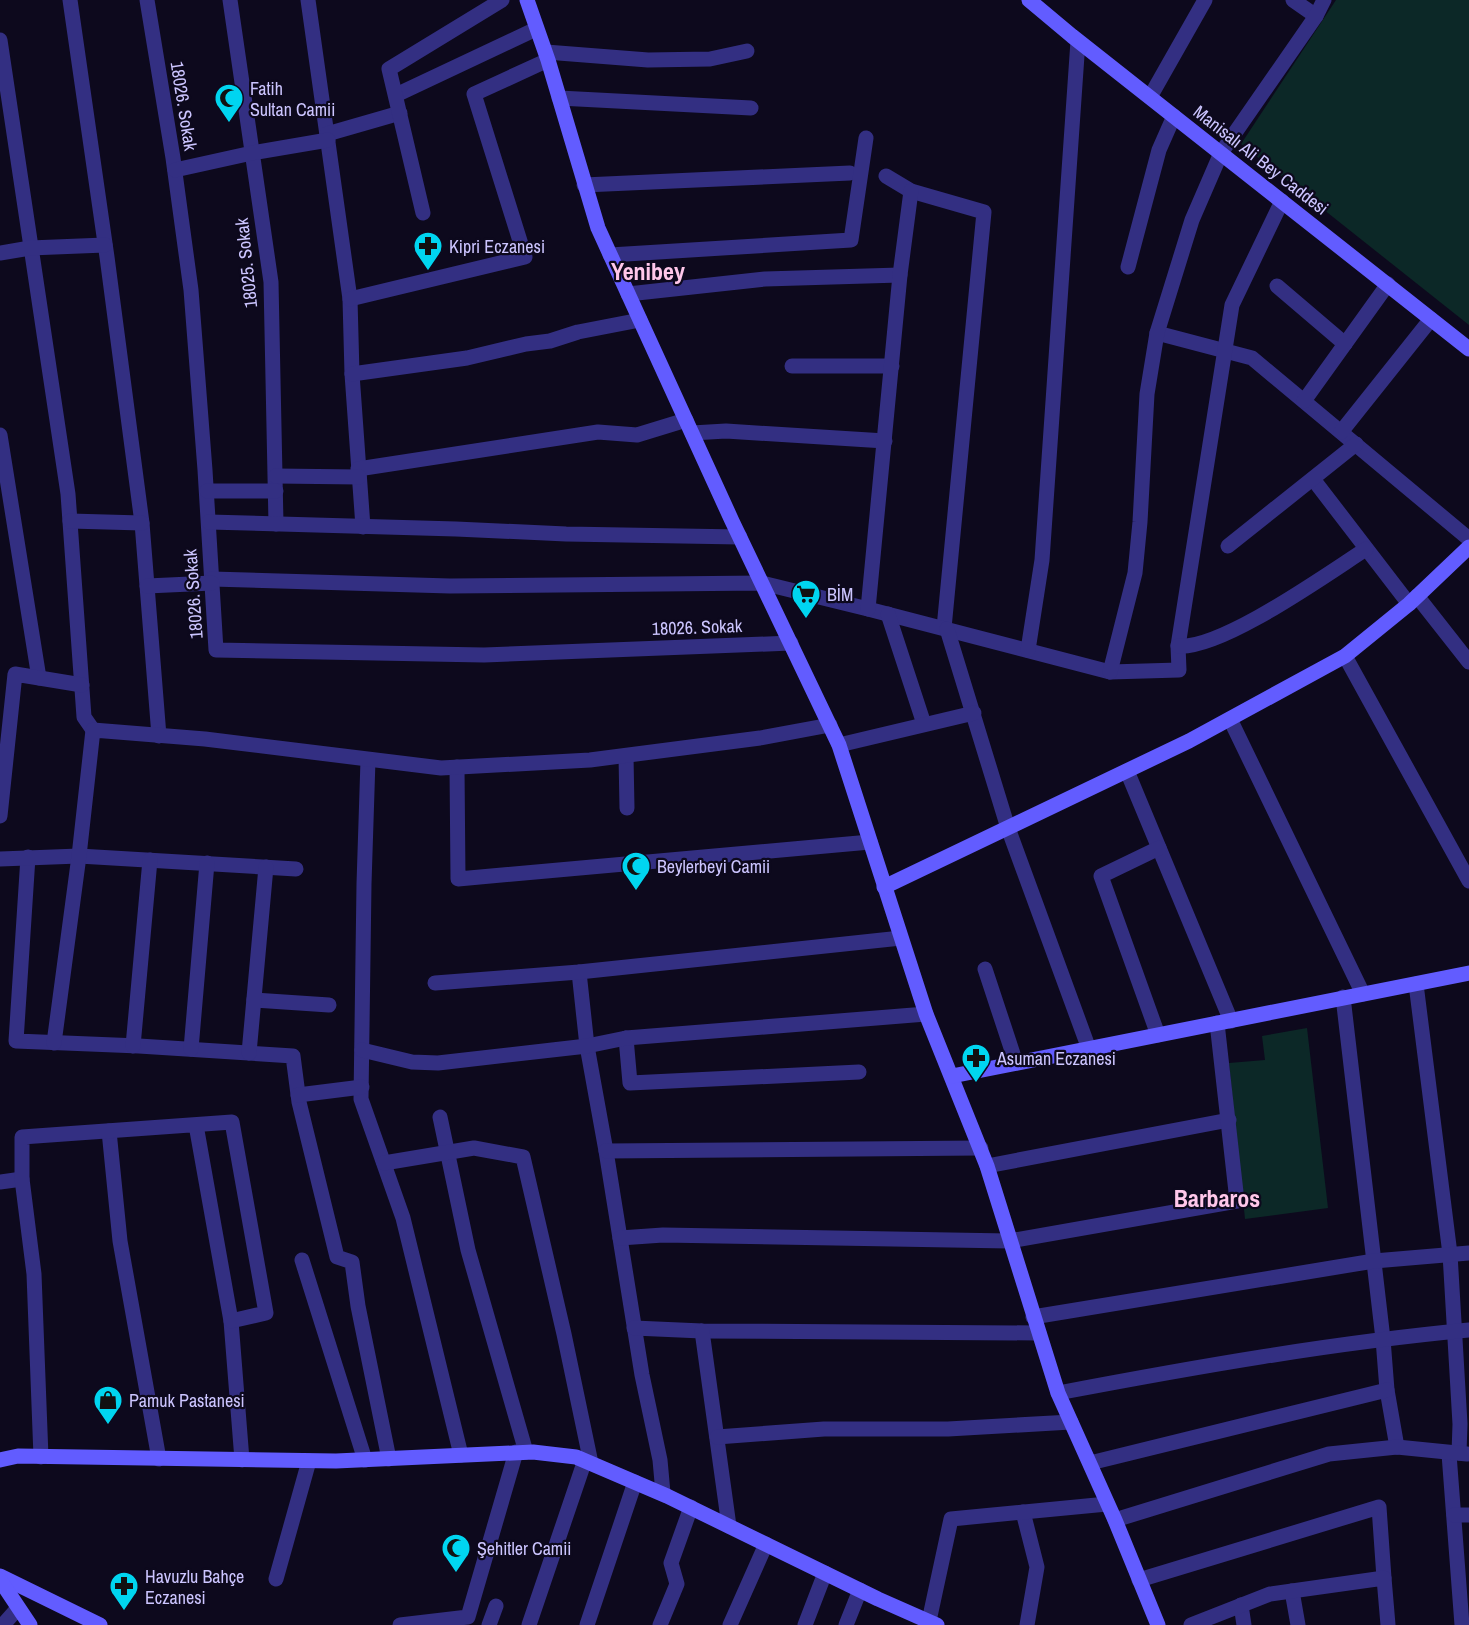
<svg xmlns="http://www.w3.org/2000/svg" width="1469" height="1625" font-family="'Archivo Narrow',sans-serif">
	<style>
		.green { fill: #0c2827 }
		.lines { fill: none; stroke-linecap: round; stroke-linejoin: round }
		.street { stroke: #332f82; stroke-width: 15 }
		.secondary { stroke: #625cff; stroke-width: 15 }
		.labels { text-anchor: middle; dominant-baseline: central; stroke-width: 4.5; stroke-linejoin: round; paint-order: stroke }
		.poi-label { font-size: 18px; fill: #ccc5ff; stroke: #0d091d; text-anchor: start }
		.street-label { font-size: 18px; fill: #ccc5ff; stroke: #0d091d }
		.district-label { font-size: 24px; font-weight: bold; fill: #ffc7ea; stroke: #0d091d }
	</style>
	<rect width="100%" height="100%" fill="#0d091d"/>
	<!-- green -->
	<g class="green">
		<polygon points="1336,0 1469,0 1469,325 1241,144"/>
		<polygon points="1307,1028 1328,1208 1245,1219 1229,1063 1265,1060 1262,1036"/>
	</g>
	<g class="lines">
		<!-- street -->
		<g class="street">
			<polyline points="70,0 107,257 142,523 159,736"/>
			<polyline points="147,0 173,158 191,290 205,470 216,650 484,655 791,643"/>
			<polyline points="230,0 271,282 276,524"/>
			<polyline points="308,0 350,299 352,374 363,527"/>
			<polyline points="1293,0 1316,16"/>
			<polyline points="0,40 68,494 84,717 93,730"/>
			<polyline points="546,52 648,60 710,59 747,51"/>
			<polyline points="396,95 536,29"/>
			<polyline points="1150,97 1205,0"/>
			<polyline points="559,98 751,108"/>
			<polyline points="327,134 400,113"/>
			<polyline points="175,170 252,153 328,140"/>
			<polyline points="886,176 911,191 984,212 944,628"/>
			<polyline points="584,185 850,173"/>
			<polyline points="423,213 389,69 502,0"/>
			<polyline points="0,253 30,248 105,245"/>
			<polyline points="610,255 851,240 866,138"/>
			<polyline points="1128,267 1159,150 1174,116"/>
			<polyline points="1277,286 1345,344"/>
			<polyline points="628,294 765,279 900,275"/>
			<polyline points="350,299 525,257 474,94 548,60"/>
			<polyline points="1157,333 1252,358 1469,539"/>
			<polyline points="792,366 892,366"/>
			<polyline points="352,374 467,358 526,344 550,341 578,332 640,320"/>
			<polyline points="1304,401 1388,284"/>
			<polyline points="1341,432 1431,319"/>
			<polyline points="692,433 726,431 885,441"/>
			<polyline points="0,435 39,678"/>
			<polyline points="358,469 598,432 637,435 686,420"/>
			<polyline points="276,476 359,477"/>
			<polyline points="1313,479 1409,604"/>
			<polyline points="207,491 276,491"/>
			<polyline points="70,521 142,523"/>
			<polyline points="209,522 456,529 566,534 740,537"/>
			<polyline points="1228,546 1356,444"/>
			<polyline points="212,579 450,586 762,583 868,609 1110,672 1179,670 1178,646 1232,305 1282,201"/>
			<polyline points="147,586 212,583"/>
			<polyline points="1417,596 1469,662"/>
			<polyline points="868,609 900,275 911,191"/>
			<polyline points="888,614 924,724"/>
			<polyline points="947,629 1008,828 1089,1049"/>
			<path d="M1178,646C1221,650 1327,574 1366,549"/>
			<polyline points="1028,650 1042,560 1078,41"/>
			<polyline points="1345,656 1469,881"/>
			<polyline points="1110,672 1135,573 1140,522 1147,394 1157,333 1192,220 1221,153 1316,16 1324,0"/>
			<polyline points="1230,719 1363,994"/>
			<polyline points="839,745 974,713"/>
			<polyline points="626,756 627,808"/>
			<polyline points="368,760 364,884 361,1099 403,1218 461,1455"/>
			<polyline points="457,767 458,879 870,842"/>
			<polyline points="1127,771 1231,1021"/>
			<polyline points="0,816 15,674 82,685"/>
			<polyline points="28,857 16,1041 139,1046 293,1056 299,1102 337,1257 352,1262 358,1306 389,1459"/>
			<polyline points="0,859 79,856 296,869"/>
			<polyline points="985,969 1016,1063"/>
			<polyline points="579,972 587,1046 606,1151 642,1375 660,1460 663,1493"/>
			<polyline points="435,983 579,972 901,938"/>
			<polyline points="1416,984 1450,1254 1460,1424 1459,1453"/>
			<polyline points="1343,997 1383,1339 1387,1390 1397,1447"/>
			<polyline points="254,1000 329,1005"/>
			<polyline points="1158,1035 1101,876 1159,848"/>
			<polyline points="626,1038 630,1083 859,1072"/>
			<polyline points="54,1043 79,856 93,730 205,739 441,768 590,760 760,738 830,725"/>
			<polyline points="133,1046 150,860"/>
			<polyline points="191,1049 207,863"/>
			<polyline points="362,1050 412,1062 438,1063 587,1046 626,1038 926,1014"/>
			<polyline points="249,1053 266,867"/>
			<polyline points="298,1095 362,1087"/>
			<polyline points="440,1117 468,1250 526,1452"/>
			<polyline points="109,1131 120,1241 159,1459"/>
			<polyline points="606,1151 981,1148"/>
			<polyline points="384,1163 474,1148 523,1157 564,1334 591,1463"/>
			<polyline points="987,1166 1229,1120"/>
			<polyline points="0,1182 22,1179"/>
			<polyline points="620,1238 663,1235 1009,1241 1237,1201 1217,1023"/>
			<polyline points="302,1260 365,1460"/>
			<polyline points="1033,1317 1374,1261 1469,1253"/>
			<polyline points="231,1321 242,1460"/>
			<polyline points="634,1328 702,1331 1039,1333"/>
			<polyline points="702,1331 729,1526"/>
			<path d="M1058,1393C1195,1367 1331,1343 1469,1330"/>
			<polyline points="717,1437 824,1429 948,1429 1071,1422"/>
			<polyline points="1449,1454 1462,1625"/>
			<polyline points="41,1457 34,1274 22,1179 22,1137 232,1122 266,1313 231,1321 196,1125"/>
			<polyline points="1090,1463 1387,1390"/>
			<polyline points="1023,1512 1037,1567 1027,1625"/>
			<polyline points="1454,1515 1469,1515"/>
			<polyline points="1115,1520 1329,1454 1397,1447 1467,1454"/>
			<polyline points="276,1579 309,1461"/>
			<polyline points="1139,1580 1379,1507 1384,1578"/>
			<polyline points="1292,1591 1298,1625"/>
			<polyline points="1241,1605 1244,1625"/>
			<polyline points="929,1621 951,1519 1107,1504"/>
			<polyline points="3,1625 18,1608"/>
			<polyline points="400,1625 468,1617 516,1452"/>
			<polyline points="489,1625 496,1606"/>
			<polyline points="529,1625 585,1460"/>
			<polyline points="587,1625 635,1482"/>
			<polyline points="660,1625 677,1584 671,1563 691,1507"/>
			<polyline points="730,1625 766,1544"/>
			<polyline points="805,1625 825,1573"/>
			<polyline points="846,1625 860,1590"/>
			<polyline points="1191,1625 1270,1594 1384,1578 1388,1625"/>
		</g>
		<!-- secondary -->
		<g class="secondary">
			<polyline points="527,0 548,60 598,228 732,521 839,745 926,1014 987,1166 1058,1393 1115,1520 1158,1625"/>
			<polyline points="1029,0 1072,36 1469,349"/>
			<polyline points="884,887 1189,741 1345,656 1409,604 1469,547"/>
			<polyline points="952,1076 1469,973"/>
			<polyline points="0,1460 18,1456 336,1461 533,1452 576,1457 667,1496 878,1599 937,1625"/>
			<polyline points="0,1576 100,1625"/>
			<polyline points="0,1580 30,1625"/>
		</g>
	</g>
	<!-- icons -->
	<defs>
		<g id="mosque-pin" transform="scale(1.5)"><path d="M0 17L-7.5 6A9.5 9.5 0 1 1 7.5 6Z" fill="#00d5f0" stroke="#0d091d"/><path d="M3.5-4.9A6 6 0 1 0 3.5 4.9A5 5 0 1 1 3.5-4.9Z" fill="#111"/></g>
		<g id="pharmacy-pin" transform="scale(1.5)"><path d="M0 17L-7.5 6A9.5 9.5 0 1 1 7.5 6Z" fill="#00d5f0" stroke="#0d091d"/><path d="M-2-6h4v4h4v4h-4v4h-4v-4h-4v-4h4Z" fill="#111"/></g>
		<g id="supermarket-pin" transform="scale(1.5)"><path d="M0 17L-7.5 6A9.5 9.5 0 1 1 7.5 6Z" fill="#00d5f0" stroke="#0d091d"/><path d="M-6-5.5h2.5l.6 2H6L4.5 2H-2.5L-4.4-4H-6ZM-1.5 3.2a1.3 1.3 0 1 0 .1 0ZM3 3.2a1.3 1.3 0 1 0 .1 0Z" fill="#111"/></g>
		<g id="shop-pin" transform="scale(1.5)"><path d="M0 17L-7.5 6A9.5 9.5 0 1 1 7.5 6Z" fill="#00d5f0" stroke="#0d091d"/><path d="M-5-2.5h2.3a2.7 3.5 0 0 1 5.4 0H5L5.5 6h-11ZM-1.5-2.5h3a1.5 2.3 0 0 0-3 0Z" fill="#111"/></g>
	</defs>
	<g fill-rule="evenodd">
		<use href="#mosque-pin" x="229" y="98"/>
		<use href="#pharmacy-pin" x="428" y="246"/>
		<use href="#supermarket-pin" x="806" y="594"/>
		<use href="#mosque-pin" x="636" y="866"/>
		<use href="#pharmacy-pin" x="976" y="1058"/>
		<use href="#shop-pin" x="108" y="1400"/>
		<use href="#mosque-pin" x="456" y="1548"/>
		<use href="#pharmacy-pin" x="124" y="1586"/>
	</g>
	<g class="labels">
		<!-- poi labels -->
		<g class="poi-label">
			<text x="250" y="88">Fatih<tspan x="250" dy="21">Sultan Camii</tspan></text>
			<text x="449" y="246">Kipri Eczanesi</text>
			<text x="827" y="594">BİM</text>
			<text x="657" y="866">Beylerbeyi Camii</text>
			<text x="997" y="1058">Asuman Eczanesi</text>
			<text x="129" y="1400">Pamuk Pastanesi</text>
			<text x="477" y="1548">Şehitler Camii</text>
			<text x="145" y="1576">Havuzlu Bahçe<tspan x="145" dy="21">Eczanesi</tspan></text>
		</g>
		<!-- street labels -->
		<g class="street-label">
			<text transform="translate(184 106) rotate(81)">18026. Sokak</text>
			<text transform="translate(1261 160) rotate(38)">Manisalı Ali Bey Caddesi</text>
			<text transform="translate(246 263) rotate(-96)">18025. Sokak</text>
			<text transform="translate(193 594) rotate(-94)">18026. Sokak</text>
			<text transform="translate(697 627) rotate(-2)">18026. Sokak</text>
		</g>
		<!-- district labels -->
		<g class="district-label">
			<text x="648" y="271">Yenibey</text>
			<text x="1217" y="1198">Barbaros</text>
		</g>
	</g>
</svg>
